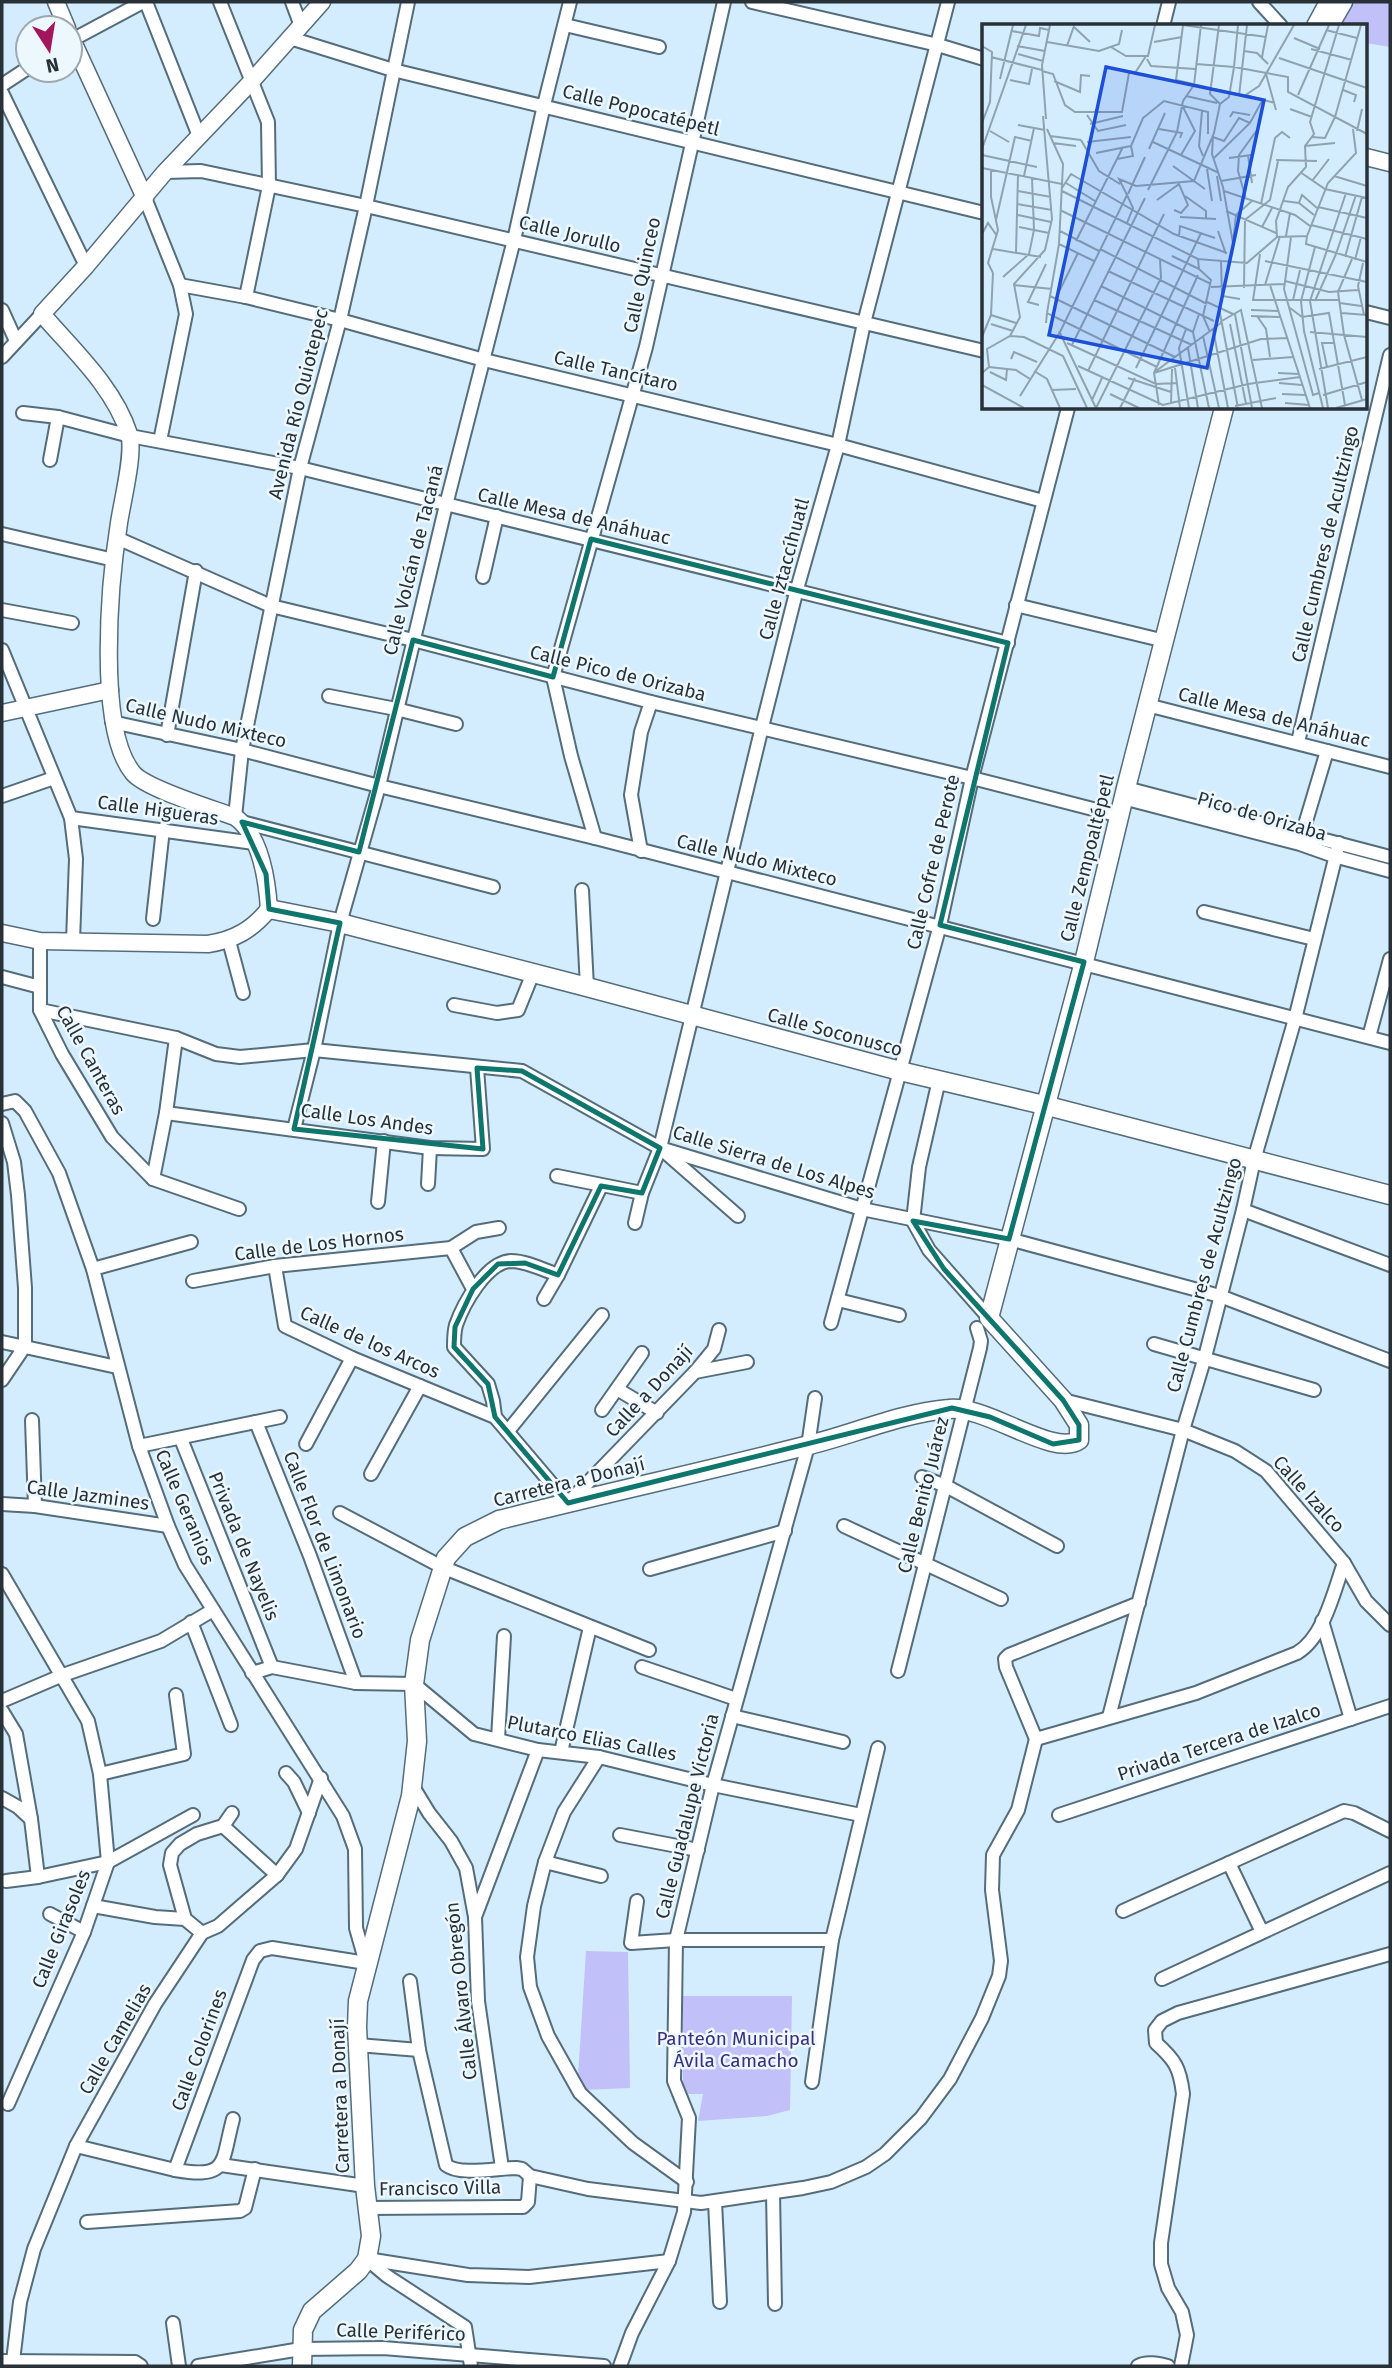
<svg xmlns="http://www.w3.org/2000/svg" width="1392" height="2368" font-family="'Fira Sans',sans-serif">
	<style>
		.green { fill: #c1c0f9 }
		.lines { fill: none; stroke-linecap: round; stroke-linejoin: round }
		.minor-casing { stroke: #556c7a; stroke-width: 16 }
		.tertiary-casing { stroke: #556c7a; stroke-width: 19 }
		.secondary-casing { stroke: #556c7a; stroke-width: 21 }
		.minor { stroke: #fff; stroke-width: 12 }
		.tertiary { stroke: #fff; stroke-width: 16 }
		.secondary { stroke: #fff; stroke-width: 18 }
		.marked { fill: none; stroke: #0f766e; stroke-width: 5; stroke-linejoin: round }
		.labels { text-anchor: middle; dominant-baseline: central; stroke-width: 5; stroke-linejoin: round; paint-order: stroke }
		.street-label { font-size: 19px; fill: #283138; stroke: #edf8fe }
		.park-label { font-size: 19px; fill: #3b2f7e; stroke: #edf8fe }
		.inset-road { fill: none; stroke: #8fa2af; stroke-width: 2 }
		.view { fill: #1d4ed8; fill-opacity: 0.15; stroke: #1d4ed8; stroke-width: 3.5 }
		.inset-edge { fill: none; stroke: #283138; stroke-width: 3.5 }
	</style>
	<rect width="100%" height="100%" fill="#d3edfe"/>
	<!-- green -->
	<g class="green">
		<polygon points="1351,2 1390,2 1390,47 1366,43 1366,26 1338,26"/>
		<polygon points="586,1951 628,1952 630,2088 584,2090 578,2077"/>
		<polygon points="683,1996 792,1996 790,2110 767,2116 698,2121 703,2094 683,2094"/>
	</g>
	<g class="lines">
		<!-- minor casing -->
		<g class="minor-casing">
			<g id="minor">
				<polyline points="146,2 199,136"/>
				<polyline points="220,2 268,122 269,186 246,297"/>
				<polyline points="292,2 301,26"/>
				<polyline points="752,2 938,45 984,59"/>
				<polyline points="1259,2 1281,26"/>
				<polyline points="565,25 659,47"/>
				<polyline points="1163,26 1169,2"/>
				<polyline points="290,38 393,70 984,213"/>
				<polyline points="70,41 143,2"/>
				<polyline points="2,85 28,68"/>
				<polyline points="2,93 86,266"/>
				<polyline points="165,172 201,171 366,206 984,351"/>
				<polyline points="145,198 180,285 186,314 160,441"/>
				<polyline points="180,285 246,297 340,320 484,360 838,445 1043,501"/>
				<polyline points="2,310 16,341"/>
				<polyline points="1366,312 1390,318"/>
				<polyline points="2,357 42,314"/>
				<polyline points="23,413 58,417 130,436 300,468 1008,643"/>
				<polyline points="50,460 58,417"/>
				<polyline points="2,534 114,560"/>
				<polyline points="117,538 271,606 413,640 651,702 972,778 1120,816"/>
				<polyline points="483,577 497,516"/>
				<polyline points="1016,605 1165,641"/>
				<polyline points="2,610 72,623"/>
				<polyline points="2,650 71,818 76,859 73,941"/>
				<polyline points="329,696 396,709 456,724"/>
				<polyline points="1147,705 1390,767"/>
				<polyline points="112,722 242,750 379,786 595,838 1390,1043"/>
				<polyline points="167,735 196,571"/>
				<polyline points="1298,742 1390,355"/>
				<polyline points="1126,788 1390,857"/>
				<polyline points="2,796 54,778"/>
				<polyline points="1123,798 1300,844 1334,856 1390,871"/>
				<polyline points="235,817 242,750 300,468 340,320 366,206 408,2"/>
				<polyline points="71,818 254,843"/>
				<polyline points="242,822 493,887"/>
				<polyline points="595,838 571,756 553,677 646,347 724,2"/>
				<polyline points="1301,838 1327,751"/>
				<polyline points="641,851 631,795 641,732 651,702"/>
				<polyline points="582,890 587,987"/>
				<polyline points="1204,912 1314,939"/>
				<polyline points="153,919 163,829"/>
				<polyline points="40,941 40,1010 62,1054 112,1137 153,1179 239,1209"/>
				<polyline points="229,941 243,993"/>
				<polyline points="2,977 40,987"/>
				<polyline points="454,1005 497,1013 518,1010 533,973"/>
				<polyline points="40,1010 176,1038 216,1054 240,1057 314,1050 522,1071 660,1148 862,1209 1009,1239 1220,1296 1390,1361"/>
				<polyline points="1369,1037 1390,959"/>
				<polyline points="939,1080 919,1167 913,1221 929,1250 989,1318"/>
				<polyline points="2,1104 15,1101 25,1111 59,1173 93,1269 139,1446 168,1526 185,1565 343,1816 355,1849 356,1928 366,1963 272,1948 260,1951 253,1960 175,2170 76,2146"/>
				<polyline points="166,1113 430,1148 483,1149 477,1068"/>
				<polyline points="2,1123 14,1162 18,1195 25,1288 25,1346 2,1380"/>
				<polyline points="294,1129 314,1050 340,923 379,786 446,505 514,240 544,105 570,2"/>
				<polyline points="666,1153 738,1216"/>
				<polyline points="557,1176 642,1193"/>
				<polyline points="153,1179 166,1113 176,1038"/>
				<polyline points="428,1184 430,1148"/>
				<polyline points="378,1202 384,1141"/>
				<polyline points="1243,1210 1390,1265"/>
				<polyline points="635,1223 642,1193 660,1148 762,727 797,589 838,445 864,323 948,2"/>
				<polyline points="451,1248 473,1289"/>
				<polyline points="275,1266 285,1326 352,1358 495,1417 568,1503 695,1372 714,1349 719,1330"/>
				<polyline points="93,1269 191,1242"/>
				<polyline points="193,1281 275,1266 451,1248 476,1232 499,1228"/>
				<polyline points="544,1299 558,1275 601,1186"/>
				<polyline points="838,1300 899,1315"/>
				<polyline points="831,1323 940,925 972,778 1068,408"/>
				<polyline points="2,1342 117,1367"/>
				<polyline points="1154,1344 1314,1390"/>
				<polyline points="695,1372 747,1362"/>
				<polyline points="617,1389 657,1413"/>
				<polyline points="1063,1400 1183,1430 1235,1451 1266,1471 1344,1563 1366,1601 1390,1625"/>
				<polyline points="602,1410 642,1353"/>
				<path d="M495,1417L493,1401L488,1384L454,1347C454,1340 454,1332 456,1325C463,1305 486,1262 511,1261C526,1261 544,1270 558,1275"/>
				<polyline points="32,1420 35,1506"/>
				<polyline points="256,1422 310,1556 356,1683"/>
				<polyline points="508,1431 602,1315"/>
				<polyline points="181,1439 272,1667"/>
				<polyline points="306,1444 352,1358"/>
				<polyline points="139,1446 280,1417"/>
				<polyline points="371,1474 420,1386"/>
				<polyline points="922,1477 946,1486 1057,1546"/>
				<polyline points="2,1504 35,1506 168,1526"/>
				<polyline points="340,1513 442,1567 649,1650"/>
				<polyline points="844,1526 1001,1599"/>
				<polyline points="650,1569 785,1531"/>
				<polyline points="2,1574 88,1721 100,1774 108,1862 84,1932 8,2104"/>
				<path d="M1139,1603L1009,1655L1005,1659L1006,1667L1036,1739L1196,1693L1297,1653C1324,1637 1334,1591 1344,1563"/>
				<polyline points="1322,1621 1351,1719"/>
				<polyline points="191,1622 231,1725"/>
				<polyline points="642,1667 736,1699"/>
				<polyline points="898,1671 980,1348 981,1341 977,1328"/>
				<polyline points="252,1673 272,1667 356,1683 414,1684 474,1734 538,1750 599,1757 713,1785 861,1815"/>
				<polyline points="2,1701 63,1675 161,1641 213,1610"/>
				<polyline points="2,1711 16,1734 31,1819 38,1877"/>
				<polyline points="732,1716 843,1742"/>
				<polyline points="1109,1717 1183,1430 1205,1357 1243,1210 1254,1160 1295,1019 1339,843"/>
				<polyline points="498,1739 504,1636"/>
				<polyline points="561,1752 590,1627"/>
				<polyline points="599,1757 564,1812 545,1862 534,1906 527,1957 530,1987 548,2036 580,2093 633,2143 687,2182"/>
				<polyline points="286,1773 294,1782 309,1813"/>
				<polyline points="100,1774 184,1754 176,1695"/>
				<polyline points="412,1785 429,1813 451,1841 466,1868 475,1917 478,2001 502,2168"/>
				<polyline points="2,1798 18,1807 31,1819"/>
				<polyline points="1059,1815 1390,1706"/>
				<polyline points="223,1826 277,1875"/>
				<polyline points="620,1835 698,1850"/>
				<polyline points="545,1862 601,1876"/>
				<polyline points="1229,1863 1262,1932"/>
				<polyline points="6,1881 38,1877 108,1862 193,1815"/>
				<polyline points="637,1901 631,1943 676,1940 832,1940"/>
				<polyline points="93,1906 155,1917 185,1919"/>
				<polyline points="1123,1911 1344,1811 1354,1813 1390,1831"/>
				<polyline points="50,1914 84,1932"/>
				<polyline points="475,1917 538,1750"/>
				<polyline points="202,1933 185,1919 170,1865 172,1853 180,1844 197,1834 223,1826 232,1813"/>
				<polyline points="1162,1979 1390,1873"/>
				<path d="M410,1981L419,2050L446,2165C459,2176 498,2168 516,2168L522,2169L530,2176L588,2189L701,2203L803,2188L831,2182L866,2167L885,2154L921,2118L950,2079L982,2018L999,1976L1001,1961L992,1890L993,1855L1018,1810L1036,1739"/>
				<polyline points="358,2045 419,2050"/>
				<polyline points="812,2082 832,1940 878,1748"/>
				<polyline points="221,2165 365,2186"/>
				<path d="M175,2170C229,2179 221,2164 233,2119"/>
				<polyline points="773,2193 775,2304"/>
				<polyline points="715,2202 720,2302"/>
				<polyline points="367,2208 523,2207 528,2202 530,2176"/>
				<polyline points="87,2222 240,2211 245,2208 255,2169"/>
				<polyline points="367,2259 468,2275 529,2277 669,2261"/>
				<polyline points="369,2261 387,2276 465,2327 471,2366"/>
				<polyline points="173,2323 179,2366"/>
				<polyline points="2,2361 135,2362 141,2366"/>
				<polyline points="13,2361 20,2302 34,2249 76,2146 155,2004 202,1933 218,1926 277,1875 296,1849 321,1778"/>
				<polyline points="198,2366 301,2349 383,2348 604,2366"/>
				<polyline points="620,2366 632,2333 669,2261 684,2212 689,2118 674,2081 676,1940 713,1785 808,1446 815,1398"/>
				<path d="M1138,2366C1147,2361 1159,2364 1168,2366"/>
				<path d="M1181,2366L1187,2335L1182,2312L1168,2288L1161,2264V2243L1183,2094C1180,2068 1175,2060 1156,2043L1155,2030L1162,2021L1178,2013L1390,1954"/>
			</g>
		</g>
		<!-- tertiary casing -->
		<g class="tertiary-casing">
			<g id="tertiary">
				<polyline points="56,2 67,28"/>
				<polyline points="70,35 145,198"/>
				<polyline points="1366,157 1390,163"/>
				<polyline points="2,713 110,690"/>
				<path d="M2,933L40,941L208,944C234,940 252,930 269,909C267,880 261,835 235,817C214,809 146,789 133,773C96,728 110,579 119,523C122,502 135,452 129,434C114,387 73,350 42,314L86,266L165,172L251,82L322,2"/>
			</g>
		</g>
		<!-- secondary casing -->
		<g class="secondary-casing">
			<g id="secondary">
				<polyline points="1316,26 1329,2"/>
				<polyline points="1329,26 1343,2"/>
				<polyline points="269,909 340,923 587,987 900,1071 1044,1105 1390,1195"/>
				<path d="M302,2366L303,2330L312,2311L358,2271L367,2259L371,2236L365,2186L357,2027L358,2001L411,1796L417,1741L414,1684L420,1640L446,1558L465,1537L499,1520C601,1494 703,1472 805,1446C852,1435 900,1413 949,1409C986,1405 1054,1458 1079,1440V1425L1063,1400L989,1318L1084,962L1126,788L1224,408"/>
			</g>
		</g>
		<!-- minor -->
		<use href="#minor" class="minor"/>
		<!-- tertiary -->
		<use href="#tertiary" class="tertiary"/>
		<!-- secondary -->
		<use href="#secondary" class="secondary"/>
	</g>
	<!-- marked area -->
	<path class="marked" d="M591,539L1008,643L940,925L1084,962L1009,1239L913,1221L944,1269L1063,1400L1079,1425V1440L1053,1444L990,1417L952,1408L568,1503L495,1417L488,1384L454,1347L455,1327L473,1289L498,1264L525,1263L558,1275L601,1186L642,1193L660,1148L522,1071L477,1068L483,1149L294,1129L340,923L269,909L266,874L242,822L359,852L413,640L553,677Z"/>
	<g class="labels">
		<!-- street labels -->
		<g class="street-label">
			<text transform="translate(641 110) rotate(14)">Calle Popocatépetl</text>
			<text transform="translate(570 234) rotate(14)">Calle Jorullo</text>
			<text transform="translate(642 275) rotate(-78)">Calle Quinceo</text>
			<text transform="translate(616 371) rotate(13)">Calle Tancítaro</text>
			<text transform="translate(298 404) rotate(-76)">Avenida Río Quiotepec</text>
			<text transform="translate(574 516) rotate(13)">Calle Mesa de Anáhuac</text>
			<text transform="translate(1325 544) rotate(-77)">Calle Cumbres de Acultzingo</text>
			<text transform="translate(413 560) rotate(-76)">Calle Volcán de Tacaná</text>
			<text transform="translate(784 569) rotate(-75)">Calle Iztaccíhuatl</text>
			<text transform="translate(618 673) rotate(14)">Calle Pico de Orizaba</text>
			<text transform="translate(1274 717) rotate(14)">Calle Mesa de Anáhuac</text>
			<text transform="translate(206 723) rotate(13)">Calle Nudo Mixteco</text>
			<text transform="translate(158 810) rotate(8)">Calle Higueras</text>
			<text transform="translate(1262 816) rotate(16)">Pico de Orizaba</text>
			<text transform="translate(1087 858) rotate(-76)">Calle Zempoaltépetl</text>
			<text transform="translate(757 860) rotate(14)">Calle Nudo Mixteco</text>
			<text transform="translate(933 862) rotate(-77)">Calle Cofre de Perote</text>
			<text transform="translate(835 1032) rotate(15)">Calle Soconusco</text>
			<text transform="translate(91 1060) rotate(61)">Calle Canteras</text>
			<text transform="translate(367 1119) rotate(8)">Calle Los Andes</text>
			<text transform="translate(774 1162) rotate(17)">Calle Sierra de Los Alpes</text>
			<text transform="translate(319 1244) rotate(-7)">Calle de Los Hornos</text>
			<text transform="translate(1204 1275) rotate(-75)">Calle Cumbres de Acultzingo</text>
			<text transform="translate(370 1342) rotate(24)">Calle de los Arcos</text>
			<text transform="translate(649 1391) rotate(-47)">Calle a Donají</text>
			<text transform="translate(569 1482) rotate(-14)">Carretera a Donají</text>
			<text transform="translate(1309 1494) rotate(48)">Calle Izalco</text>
			<text transform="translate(88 1495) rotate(8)">Calle Jazmines</text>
			<text transform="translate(923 1495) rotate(-76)">Calle Benito Juárez</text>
			<text transform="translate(185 1507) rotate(67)">Calle Geranios</text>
			<text transform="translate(325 1545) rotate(69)">Calle Flor de Limonario</text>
			<text transform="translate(244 1546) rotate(68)">Privada de Nayelis</text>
			<text transform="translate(592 1738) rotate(11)">Plutarco Elias Calles</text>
			<text transform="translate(1219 1742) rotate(-18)">Privada Tercera de Izalco</text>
			<text transform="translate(687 1816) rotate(-76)">Calle Guadalupe Victoria</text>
			<text transform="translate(61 1929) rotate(-68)">Calle Girasoles</text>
			<text transform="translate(461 1991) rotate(-96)">Calle Álvaro Obregón</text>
			<text transform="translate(115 2039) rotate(-60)">Calle Camelias</text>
			<text transform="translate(199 2050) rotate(-70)">Calle Colorines</text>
			<text transform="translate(340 2096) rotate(-92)">Carretera a Donají</text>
			<text transform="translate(440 2188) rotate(-1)">Francisco Villa</text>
			<text transform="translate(401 2332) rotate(2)">Calle Periférico</text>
		</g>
		<!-- park labels -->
		<g class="park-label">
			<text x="736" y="2038">Panteón Municipal<tspan x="736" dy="22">Ávila Camacho</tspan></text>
		</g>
	</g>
	<!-- overview -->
	<g transform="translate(982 24)">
		<rect width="385" height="385" fill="#d3edfe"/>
		<path class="inset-road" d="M201,1L194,56L262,72L277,62L312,1M201,1L284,13M237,1L228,70L238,80M92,3L108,18M344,6L375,14M30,7L57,12L58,4L67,6M312,14L338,25M65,18L117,27L137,20L140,6M172,18L200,13M0,22L10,28L8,78L0,99M35,22L63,27M85,22L92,2M129,23L144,32H166L173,1M329,25L370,36M262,27L275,29L286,40M36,30L61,37M9,33L60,46M280,33L286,1M297,34L385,64M165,35L169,42L213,45M214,40L252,43L256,1M60,47L71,50L83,81L93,88H140L147,49H153L164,32M284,50L294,86M18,55L31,1M28,56L47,60L50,45M72,57L98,68L99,51L108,52M361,66L374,71L372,78M264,71L293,79M316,71L347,1M204,72L235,79M257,72L265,1M308,85L330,93M220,87L217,122L221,132M105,91L116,107L144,101M248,93L251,88L268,91M64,95L60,41L68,1M108,100L141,92M36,101L63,106M65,105L81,140L80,160M177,105L200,109L198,114M8,107L27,118M375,107L380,85M68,112L99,116M329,113L343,114L353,93L379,1M99,116L117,147L138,160M105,118L149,113M171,118L237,149M71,119L94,122M149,122L161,94L182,77L226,88V110M323,122L353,119M0,125L44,1M167,125L183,89M114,129L149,122L151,132L135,135M0,131L55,143M199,131L213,107L200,81M266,131L270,159M247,134L269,131M231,135L268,99L280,77M294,136L335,137M191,142L223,165M0,144L80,160L77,220L65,289M9,145V173L16,206L6,239L11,249M225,145L230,177M318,148L343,165L385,174M42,152L52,104M235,152L239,177M352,152L385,162M239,157L274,151M330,157L347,135M84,159L113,177M80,164L89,150L192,210L245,229M166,166L195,108L201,77L212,61L219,1M36,167L69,173M80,167L216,235M242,167L313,191L328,202M146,170L163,133M203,172L224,187V194M264,175L256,147L257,131L275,106M175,176L197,160L206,181L199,189L192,186M302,177L317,179L332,191M317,179L320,171L335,184M35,180L70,186M279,180L293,114L300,108L308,114M336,183L385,194M78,186L229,260M244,187L294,209M36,191L69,198M198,193L234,195M264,195L288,176L296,137M14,196L33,113L50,117M145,199L151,184L145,171M329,201L385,215M37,203L67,209M280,203L290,184M78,207L117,227M236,207L244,230M0,210L6,199L15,212M197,212L198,202L233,214M304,212L308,189M325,212L346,159L374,129L371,105M325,212L324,220L385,238M295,213L294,197L306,163L324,143L323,122L332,110L328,98L357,1M309,213L302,265L331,371L337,369M94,217L141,123M251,219L241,163L230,130L231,113L242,117L257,94L268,99M251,219L254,191L270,177M77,220L112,237M333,223L319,277L322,307L341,384M11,225L59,233M118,225L225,280M34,228L36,151M278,230L271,276H357M354,230L374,171M190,232L217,245M363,233L380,173M370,235L356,268L362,311L380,376M239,236L240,272L258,275M373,236L379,213M283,237L385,258M381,239L376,262L382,291M126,247L232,297M21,253L47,230L52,206L50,154M303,257L347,268L376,266M32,261L70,265M283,261L298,212M288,261L328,384M119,262L211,308M229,263L303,260M262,264L263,195M68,272L193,333M74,274L96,229M112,276L210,321M311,276L318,246M333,277L354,230M225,278L251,290M358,279L379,282M57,281L46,278L64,240M237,284L256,384M308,284L320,293L347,289L363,381M269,286L296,287M359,289L385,291M217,290L211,308L227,384M253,290L270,384M9,291L34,299M269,292L298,293M275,292L284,305L288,333M238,298L259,286L280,384M64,299L65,289L175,343M9,300L31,307M248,300L264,380M204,305L197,324L207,384M231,305L246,384M77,307L114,384M228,308L221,292L229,256L217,245L216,235L265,239L295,213L325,212M328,308L385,313M28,312L38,293L32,260L63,226L70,195L61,92M221,312L237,384M0,313L9,291L11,249M85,319L174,360L194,359M90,321L163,174M206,324L216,384M29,335L32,328L55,338M271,336L311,333M96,342L181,381L266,360L318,353M7,343L34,346L48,355M345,343L340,319H352M154,344L219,209M193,344L198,384M337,345L385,333M52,347L65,355L78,384M106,347L182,190M174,347L239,299M8,348L24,356L25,345M0,349L7,343L5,325L28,312L42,313L81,332L105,384M172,349L279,315L305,314M296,349L317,350M146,354L189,368M297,359L320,361M0,361L42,384M70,366L94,365M128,370L157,384M300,370L323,371M341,371L385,358M38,372L78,308L145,171L137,155L154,162L212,157L232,109L238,80L247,73L252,43L306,53V68L385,110M110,376L120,354M303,379L327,381M189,380L190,345M177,381L172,349L216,251M253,382L294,374M114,384L179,254L178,235M138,384L153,354M346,384L328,277L364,169M354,384L385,375"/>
		<path class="view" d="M124,43L282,76L225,344L67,311Z"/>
		<rect width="385" height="385" class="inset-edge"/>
	</g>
	<!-- border -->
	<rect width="1392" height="2368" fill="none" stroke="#283138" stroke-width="7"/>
	<!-- north arrow -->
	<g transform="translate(49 49) rotate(168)"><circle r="33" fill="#edf8fe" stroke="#9ea8af" stroke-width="2"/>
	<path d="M0-5L12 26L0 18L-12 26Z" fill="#a3165d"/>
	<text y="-10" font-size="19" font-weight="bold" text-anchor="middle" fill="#283138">N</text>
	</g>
</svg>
